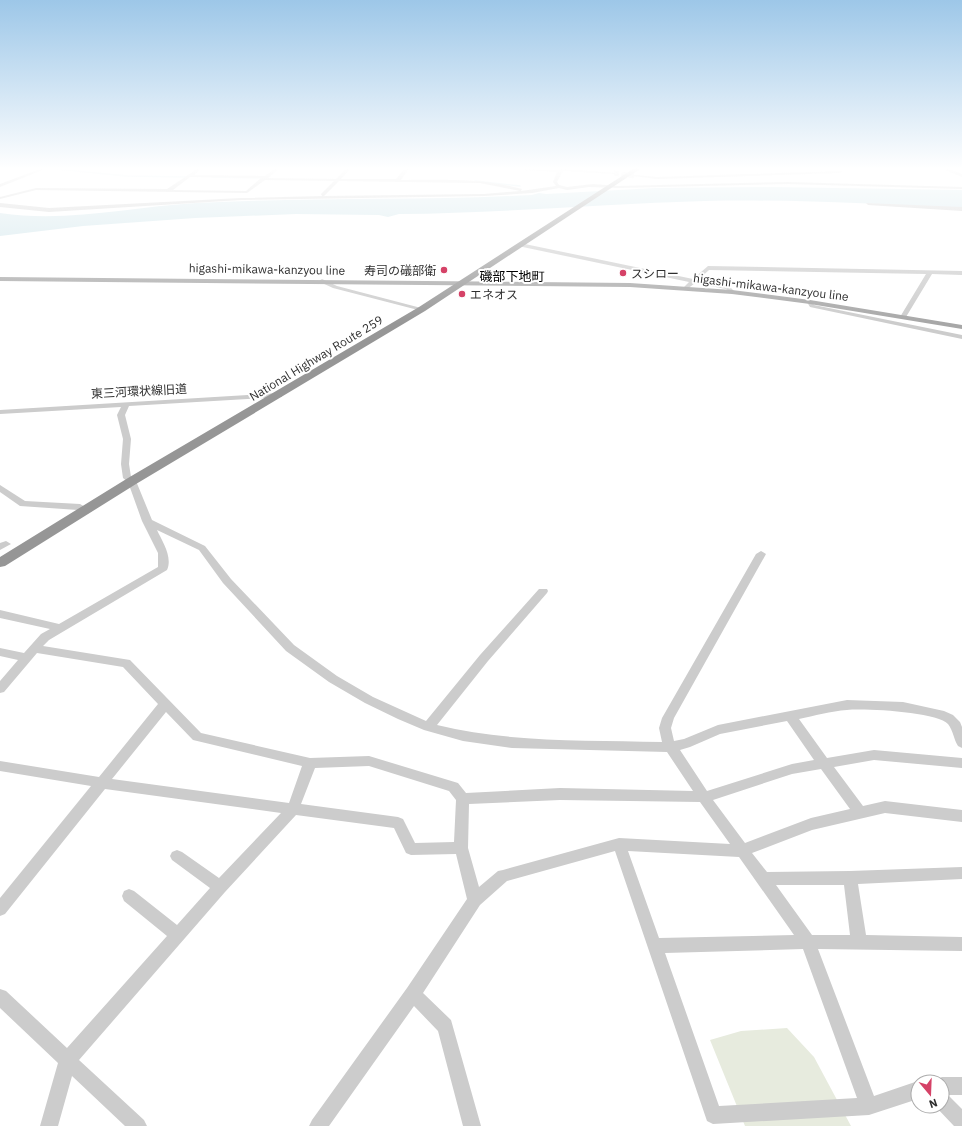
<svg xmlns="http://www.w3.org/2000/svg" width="962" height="1126" font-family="'IBM Plex Sans','Noto Sans JP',sans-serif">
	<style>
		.green { fill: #e7ebde }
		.water { fill: #cce3e9 }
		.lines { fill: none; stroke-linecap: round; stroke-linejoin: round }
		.stream { stroke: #cce3e9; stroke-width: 1.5 }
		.minor-tunnel { stroke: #d5d5d5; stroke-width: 5; stroke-dasharray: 5 2.5; stroke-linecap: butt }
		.minor { fill: #ccc; fill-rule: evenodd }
		.major { fill: #a7a7a7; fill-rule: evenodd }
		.highway { fill: #969696; fill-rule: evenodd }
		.poi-dot { fill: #d54267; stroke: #fff; stroke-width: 1.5 }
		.labels { text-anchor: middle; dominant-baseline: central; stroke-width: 4; stroke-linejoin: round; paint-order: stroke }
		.far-street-label { font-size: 12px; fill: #2f2f2f; stroke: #fff }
		.far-poi-label { font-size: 12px; fill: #2f2f2f; stroke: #fff; text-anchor: start }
		.far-quarter-label { font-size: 13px; fill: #000; stroke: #fff }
	</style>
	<rect width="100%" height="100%" fill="#fff"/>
	<!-- green -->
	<polygon class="green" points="787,1028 814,1057 851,1126 745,1126 710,1040 741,1031"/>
	<!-- water -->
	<path class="water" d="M773,187L962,190V208C876,204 790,199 705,201C602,204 501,213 399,214L388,217L379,215L296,214L195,218L83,226L0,236V213C66,223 131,207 196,203C308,197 420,201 532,195L539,193L546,194L655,188Z"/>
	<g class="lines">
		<!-- stream -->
		<g class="stream">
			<polyline points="35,167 127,176 188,177"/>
			<polyline points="212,177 264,178"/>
			<polyline points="475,181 520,186"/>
		</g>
		<!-- minor-tunnel -->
		<polyline class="minor-tunnel" points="614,173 635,176"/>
		<!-- minor -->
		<g class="minor">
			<polygon points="45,167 50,167 0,187 0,184"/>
			<path d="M200,167H204L194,175L265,176L277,167H281L268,178L336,179L348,167H352L341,179H396L406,167H410L401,180C441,180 482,178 522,189L521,191L556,186L553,182L557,172L473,167L560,170L563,167H567L566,169L616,173L614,174L563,171L557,182L559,185L567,187L593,184L618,186L788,182L962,187V189L788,184L618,188L589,187L567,190L559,188L532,193L484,196L241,200L49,212L0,207V203L49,208L241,198L322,196L321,194L334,181L265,180L247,193L36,190L0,199V197L36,188L167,189ZM190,177L261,178L246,191L173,190ZM339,181L480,183L520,191L484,194L324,196Z"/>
			<polygon points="938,167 943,167 962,174 962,177"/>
			<polygon points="842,171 840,173 657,179 633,176 635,175 657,177"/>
			<polygon points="866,203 962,207 962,211 868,205"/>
			<polygon points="520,243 693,279 708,266 962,271 962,275 932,274 906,317 903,319 900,317 926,274 709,270 698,280 730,287 735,292 732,294 726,289 695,283 686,290 683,288 689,282 518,246 518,244"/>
			<polygon points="322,279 337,286 425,309 422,311 333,288 320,282 319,281"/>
			<polygon points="808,301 812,301 814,305 962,335 962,339 810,307 807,302"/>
			<path d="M279,393H282V397L129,406L125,415L131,439L129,464L131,477L136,481L152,520L205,546L231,579L294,645L337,676L373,697L426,721L480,655L539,589H547L548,591L547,593L488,661L437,725C510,743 587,740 662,742L659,728L662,718L756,554L761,551L766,554L674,718L671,728L674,741L684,739L718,725L847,700L903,702L944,711L953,715L960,722L962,727V748L958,746C954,740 953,730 948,724C938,712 864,708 847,710C831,711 814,716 799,719L827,758L874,750L962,758V768L874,760L834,767L863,806L885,801L962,810V822L885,813L812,830L752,853L767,872L850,871L962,867V879L858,884L866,935L962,937V951L818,949L874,1096L918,1081L920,1082H918V1099L869,1115L713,1124L707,1121L615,851L507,881L480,905L423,993L451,1020L481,1126H463L438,1031L414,1006L329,1126H309L312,1120L407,988L467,899L456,854L411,855L406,853L394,828L296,815L225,892L79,1060L144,1120L147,1126H125L72,1076L58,1126H40L58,1063L0,1008V989L6,991L67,1048L167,936L124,901L122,896L124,891L129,889L134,891L177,925L210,888L172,860L170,856L172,852L177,850L182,852L219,878L281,813L105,789L5,914L0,916V898L91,786L0,771V761L99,777L158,704L123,667L37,653L4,692L0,693V681L18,660L0,656V648L24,653L41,634L50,629L0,618V610L59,624L158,567V553L142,521L128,482L123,478L121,464L123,439L117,415L121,407L0,414V410ZM157,530L199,550L223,583L286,651L329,682L365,703L398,719L424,730L463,741L512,748L667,752L693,791L560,788L466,793L458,783L369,756L310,758L201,733L130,660L43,646L49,640L167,570C173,557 162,541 157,530ZM166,712L193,740L302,766L289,803L112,779ZM787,721L814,760L792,764L707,791L680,750L690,747L720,734ZM369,766L449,791L456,800L454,842L415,843L403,819L398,817L301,804L315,768ZM821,769L850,809L811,818L745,843L713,800L792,774ZM560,800L700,802L730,844L619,838L503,870L498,871L479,887L468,848L469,804ZM628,851L739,857L794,935L659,938ZM776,885H844L850,935H812ZM803,949L857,1098L719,1106L665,953Z"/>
			<polygon points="0,485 25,501 80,504 92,511 87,514 78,510 20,506 0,492"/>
			<polygon points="6,541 11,544 0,550 0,543"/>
			<polygon points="942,1077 962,1077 962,1095 948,1095 962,1109 962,1126 954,1126 935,1106 942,1106 942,1082 935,1082 936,1080"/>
		</g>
		<!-- major -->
		<polygon class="major" points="0,277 630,283 732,290 810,300 962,325 962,329 810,304 732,294 630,287 0,281"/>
		<!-- highway -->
		<polygon class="highway" points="636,167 643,167 425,311 136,484 5,566 0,567 0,557 128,478 419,307"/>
	</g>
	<!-- sky -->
	<linearGradient id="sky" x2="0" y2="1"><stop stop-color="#9dc7e8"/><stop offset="0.52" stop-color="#fff"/><stop offset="1" stop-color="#fff" stop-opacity="0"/></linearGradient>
	<rect width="962" height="324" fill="url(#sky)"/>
	<!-- markers -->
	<g class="poi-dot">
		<circle cx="444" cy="270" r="4"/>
		<circle cx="623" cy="273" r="4"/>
		<circle cx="462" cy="294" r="4"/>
	</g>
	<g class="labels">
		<!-- far-street labels -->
		<g class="far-street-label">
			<text transform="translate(267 269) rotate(1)">higashi-mikawa-kanzyou line</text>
			<text transform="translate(771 287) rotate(7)">higashi-mikawa-kanzyou line</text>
			<text transform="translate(316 358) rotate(-31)">National Highway Route 259</text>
			<text transform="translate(139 391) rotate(-3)">東三河環状線旧道</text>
		</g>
		<!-- far-poi labels -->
		<g class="far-poi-label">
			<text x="436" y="270" text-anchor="end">寿司の礒部衛</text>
			<text x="631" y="273">スシロー</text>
			<text x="470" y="294">エネオス</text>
		</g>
		<!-- far-quarter labels -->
		<g class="far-quarter-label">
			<text x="512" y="276">磯部下地町</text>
		</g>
	</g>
	<!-- north arrow -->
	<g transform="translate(930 1094) rotate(161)"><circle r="19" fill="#ffffff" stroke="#acacac"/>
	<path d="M0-3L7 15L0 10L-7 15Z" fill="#d54267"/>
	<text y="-6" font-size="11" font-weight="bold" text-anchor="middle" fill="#2f2f2f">N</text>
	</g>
</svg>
